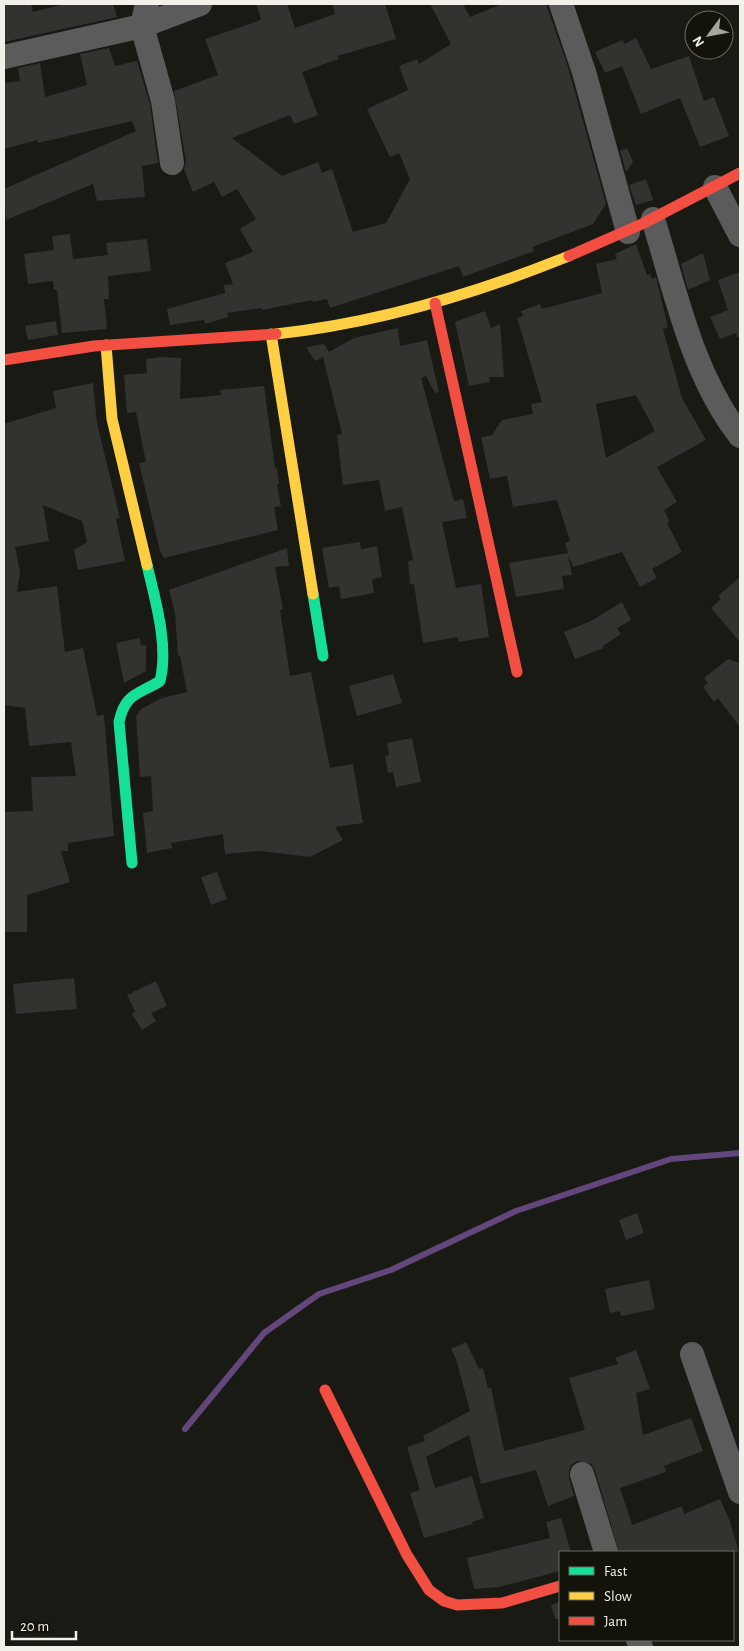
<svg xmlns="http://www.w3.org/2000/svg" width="744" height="1651" font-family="'Alegreya Sans',sans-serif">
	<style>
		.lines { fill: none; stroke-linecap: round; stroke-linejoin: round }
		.stream { stroke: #62467c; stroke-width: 6 }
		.building { fill: #32322e; fill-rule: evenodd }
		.street { stroke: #5b5b5b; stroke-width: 24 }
		.fast { stroke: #16e098; stroke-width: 11 }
		.slow { stroke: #ffcf43; stroke-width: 11 }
		.jam { stroke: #f24e42; stroke-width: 11 }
	</style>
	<rect width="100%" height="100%" fill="#1a1a14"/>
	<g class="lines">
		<!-- stream -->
		<polyline class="stream" points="185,1429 264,1333 319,1294 391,1270 516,1211 671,1159 740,1153"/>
	</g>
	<!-- building -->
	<g class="building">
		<polygon points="4,4 31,4 33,12 64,4 113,4 117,17 4,42"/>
		<polygon points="256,4 287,4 295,28 335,14 332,4 385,4 396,39 337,56 339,59 302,72 318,115 294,124 290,115 232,138 282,176 318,162 322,173 332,169 353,232 386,223 410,179 399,153 390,157 367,109 408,90 399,66 417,59 419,64 451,44 430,4 463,4 470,17 502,4 546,4 568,67 606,204 593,224 532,247 534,251 463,277 459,266 330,308 327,299 313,302 312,300 262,310 262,308 227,313 228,317 208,323 205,323 204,320 170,325 167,309 225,293 224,285 233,284 225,263 253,252 240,229 256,219 237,189 222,197 214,182 193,192 184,169 186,161 174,91 218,75 205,39 261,20"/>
		<polygon points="636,38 651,69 689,56 704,101 714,97 729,136 700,147 680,98 641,114 622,66 605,73 595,52 622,40 625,44"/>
		<polygon points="109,48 115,66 137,61 150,104 158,163 142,166 145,197 97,201 93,184 6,220 4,189 136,131 132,121 38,143 37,140 4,149 4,83 20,81 18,68 40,63 45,97 87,85 80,54"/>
		<polygon points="627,148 633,162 626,172 620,151"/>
		<polygon points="646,179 653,200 636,205 629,185"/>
		<polygon points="70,234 73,259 108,255 106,243 147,239 151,271 108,276 109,299 104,299 107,329 62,333 57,290 54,290 53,281 28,284 24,254 54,250 52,236"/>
		<path d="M636,244L647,275L650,274L652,279L656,277L668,327L663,329L682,398L706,440L657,467L677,502L664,510L670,522L667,523L682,552L652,569L657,578L640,587L622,552L573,567L568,554L572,575L562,576L564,589L516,597L509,563L568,553L565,543L570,541L557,500L513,507L507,476L490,479L481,437L492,435L502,420L533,414L531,404L542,402L517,318L523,316L521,311L540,304L542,309L602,293L596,264L617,259L615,254ZM636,395L655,431L606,458L596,404Z"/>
		<polygon points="703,253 710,280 688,290 681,264"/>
		<polygon points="740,272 740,337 737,337 736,333 720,339 710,317 728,310 718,280"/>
		<polygon points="485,311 491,328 500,324 504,377 489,377 490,382 469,386 455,322"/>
		<polygon points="56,321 58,335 28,340 25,326"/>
		<polygon points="398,328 400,346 427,340 439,392 435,393 426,376 421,378 454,501 463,499 467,518 442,522 456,588 481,584 489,637 458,642 458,637 423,643 414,584 410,584 408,561 413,560 402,507 385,511 379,480 343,485 337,435 342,434 323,357 315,361 306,347 324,344 329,352 354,338"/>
		<polygon points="161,357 181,358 180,399 221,395 220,390 264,386 275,468 277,468 279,484 277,484 281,506 274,507 278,530 164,558 160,551 139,463 146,462 136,412 127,413 124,375 147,373 146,359"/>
		<polygon points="93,383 97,423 120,518 116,519 125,561 78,570 74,550 87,542 82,521 43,505 49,541 15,547 20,572 17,592 57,586 65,652 83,648 97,716 104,715 114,836 68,843 68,851 61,851 70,882 27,895 27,932 4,932 4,812 33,811 31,777 76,776 71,742 29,746 25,708 4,705 4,424 56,408 53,391"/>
		<polygon points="360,542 361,549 377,546 382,577 372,579 374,593 341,599 339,586 329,588 322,548"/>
		<polygon points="287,548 289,566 275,567 283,609 280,610 290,676 311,672 330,768 353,764 363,823 335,827 343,840 310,857 260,851 225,854 223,834 171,843 172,848 147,853 143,813 153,811 151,776 140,777 136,716 141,709 162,698 187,692 180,655 178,656 175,613 169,590"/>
		<polygon points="740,577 740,642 711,608 721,599 718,596"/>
		<polygon points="622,602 631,620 617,628 621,634 603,646 603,648 575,659 564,632 591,621"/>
		<polygon points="140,638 141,646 146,645 146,671 124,683 116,643"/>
		<polygon points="728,659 740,663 740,727 718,698 714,702 703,687 708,683 704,678"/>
		<polygon points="393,674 402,703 357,716 349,686"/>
		<polygon points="412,738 421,782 396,787 393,772 388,773 385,756 389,755 387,743"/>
		<polygon points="217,872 227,899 211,905 201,877"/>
		<polygon points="74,978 77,1009 16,1014 13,984"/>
		<polygon points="156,981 167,1006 151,1013 156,1021 142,1030 132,1014 135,1011 127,995"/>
		<polygon points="637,1213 644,1233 626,1240 619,1220"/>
		<polygon points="649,1280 655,1309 621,1316 620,1311 610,1313 605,1289"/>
		<polygon points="466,1342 479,1369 483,1368 488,1388 491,1387 504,1451 585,1430 569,1378 618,1364 615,1358 636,1350 650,1389 636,1393 643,1435 691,1418 703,1451 664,1466 666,1472 620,1488 632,1525 682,1506 684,1514 720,1499 729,1519 739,1552 619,1552 595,1470 591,1464 578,1461 572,1464 569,1470 569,1478 574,1496 548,1506 536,1470 481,1484 469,1435 426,1457 435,1488 472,1476 484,1518 472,1522 473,1524 424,1538 410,1493 420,1490 407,1447 425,1441 423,1436 470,1411 456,1359 451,1349"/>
		<polygon points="561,1518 571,1552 560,1552 560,1571 499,1587 474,1589 467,1558 550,1538 546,1522"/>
		<polygon points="560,1602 560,1619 555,1619 551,1605"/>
	</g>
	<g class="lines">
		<!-- street -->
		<g class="street">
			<polyline points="147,4 142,26 163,101 172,163"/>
			<polyline points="561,4 584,72 628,232"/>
			<polyline points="4,57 142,26 200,4"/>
			<polyline points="715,187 740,235"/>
			<path d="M653,219C676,293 692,374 740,436"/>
			<polyline points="692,1354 740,1492"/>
			<polyline points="582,1474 606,1552"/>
			<polyline points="638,1640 641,1647"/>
		</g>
		<!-- fast -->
		<g class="fast">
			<polyline points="313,594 323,656"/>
			<path d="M132,863L119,722C125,693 138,695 160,681C169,646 155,599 147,565"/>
		</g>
		<!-- slow -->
		<g class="slow">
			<polyline points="271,334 313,594"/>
			<path d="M276,334C377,323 475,294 569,256"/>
			<polyline points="106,345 112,419 147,565"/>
		</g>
		<!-- jam -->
		<g class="jam">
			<polyline points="569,256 642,224 740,173"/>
			<polyline points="435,303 517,672"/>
			<polyline points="4,360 94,346 276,334"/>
			<polyline points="325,1390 407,1555 429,1590 444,1601 457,1605 502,1603 560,1586"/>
		</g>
	</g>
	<!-- border -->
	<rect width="744" height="1651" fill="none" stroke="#f1f1ea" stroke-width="10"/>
	<!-- legend -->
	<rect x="559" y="1551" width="175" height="90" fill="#131309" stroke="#6c6c63"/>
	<rect x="569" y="1567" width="25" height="8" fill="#16e098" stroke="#6c6c63"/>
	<text x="604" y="1576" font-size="15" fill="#f1f1ea">Fast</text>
	<rect x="569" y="1592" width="25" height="8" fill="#ffcf43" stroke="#6c6c63"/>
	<text x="604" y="1601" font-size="15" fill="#f1f1ea">Slow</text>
	<rect x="569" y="1617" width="25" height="8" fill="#f24e42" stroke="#6c6c63"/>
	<text x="604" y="1626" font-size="15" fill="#f1f1ea">Jam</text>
	<!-- north arrow -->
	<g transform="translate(709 35) rotate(238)"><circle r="24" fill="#131309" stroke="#6c6c63"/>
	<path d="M0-4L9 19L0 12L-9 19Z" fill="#a6a69f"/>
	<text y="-8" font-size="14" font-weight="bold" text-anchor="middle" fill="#f1f1ea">N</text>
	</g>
	<!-- scale -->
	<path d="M12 1631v8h64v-8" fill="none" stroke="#f1f1ea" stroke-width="2.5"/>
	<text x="20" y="1631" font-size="15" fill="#f1f1ea" stroke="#131309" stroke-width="4" paint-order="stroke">20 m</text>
</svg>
